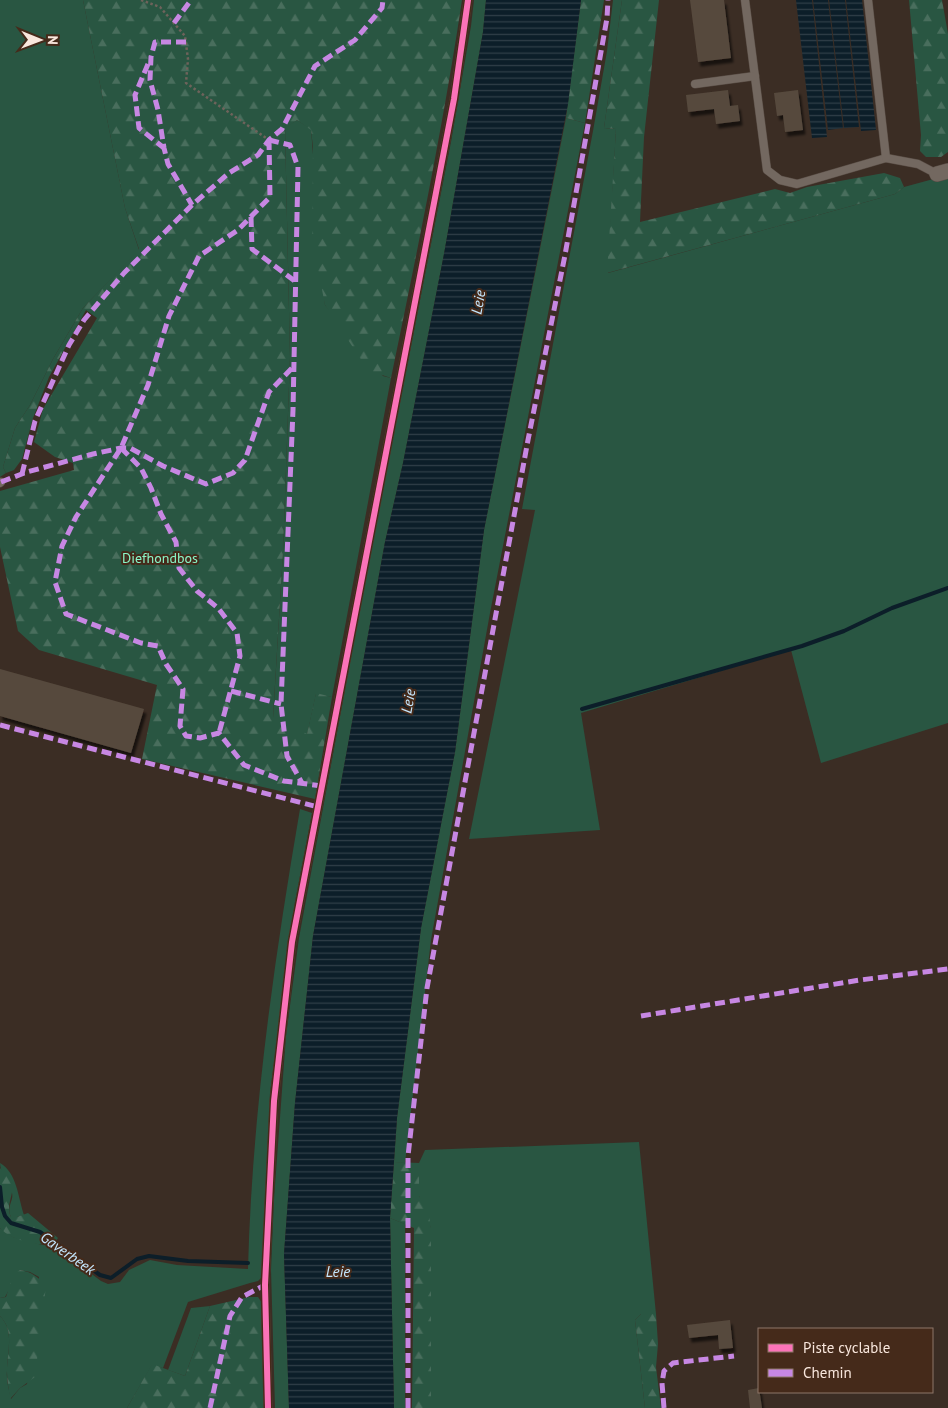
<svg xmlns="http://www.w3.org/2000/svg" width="948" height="1408" font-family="'PT Sans',sans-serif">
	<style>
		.grass { fill: #295642 }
		.forest { fill: url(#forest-firs) }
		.water { fill: url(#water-rules) }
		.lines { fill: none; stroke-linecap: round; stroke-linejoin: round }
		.stream { stroke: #0c1e29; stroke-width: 4 }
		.building { fill: #56493d; filter: url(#shadow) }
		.lane-casing { stroke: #584c44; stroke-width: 9 }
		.street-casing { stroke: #584c44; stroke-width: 16 }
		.path { stroke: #6e635b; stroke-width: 2.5; stroke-dasharray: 2.5 2.5; stroke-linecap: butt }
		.lane { stroke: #736860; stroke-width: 8 }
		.street { stroke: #736860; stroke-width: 15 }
		.quiet { stroke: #c787e3; stroke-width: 5; stroke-dasharray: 10 5; stroke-linecap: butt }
		.cycleway-casing { stroke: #452a1a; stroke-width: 9 }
		.cycleway { stroke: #fb73b8; stroke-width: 6 }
		.labels { text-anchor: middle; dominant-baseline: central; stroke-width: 4; stroke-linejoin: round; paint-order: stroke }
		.park-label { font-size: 14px; fill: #8af7c9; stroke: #452a1a }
		.water-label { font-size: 15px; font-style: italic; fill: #c4e7fe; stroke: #452a1a }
	</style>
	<defs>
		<pattern id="forest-firs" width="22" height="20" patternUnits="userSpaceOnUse" patternTransform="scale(1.25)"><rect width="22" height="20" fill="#295642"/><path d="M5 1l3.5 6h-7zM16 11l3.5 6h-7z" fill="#496e5d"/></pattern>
		<pattern id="water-rules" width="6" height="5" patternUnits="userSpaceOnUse" patternTransform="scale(1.25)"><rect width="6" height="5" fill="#0c1e29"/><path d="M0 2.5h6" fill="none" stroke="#303f48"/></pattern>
		<filter id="shadow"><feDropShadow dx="2.5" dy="4.5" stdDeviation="1" flood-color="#0009"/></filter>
	</defs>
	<rect width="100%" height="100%" fill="#3b2d24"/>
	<!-- grass -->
	<g class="grass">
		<polygon points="0,0 83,0 125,208 139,250 83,308 53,359 30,405 15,428 3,467 6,473 0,477"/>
		<polygon points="474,0 486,0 483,32 444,254 403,463 385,542 313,936 295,1103 284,1254 289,1408 275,1408 271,1270 274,1199 286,1036 299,938 366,576 451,142 471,26"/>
		<polygon points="613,0 622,0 604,128 616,129 608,273 895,194 904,187 948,175 948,723 821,763 791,650 581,713 600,830 469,839 535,510 522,509 593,131 607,51"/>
		<polygon points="566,118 585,123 490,613 431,940 405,1163 394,1162 397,1118 421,928 455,752 484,530"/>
		<polygon points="297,120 311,129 325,305 383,376 391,378 332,697 316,694 307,735 273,718 283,552 290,357 285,128"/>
		<path d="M300,809L312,813L295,902L270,1093L262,1277L258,1281L250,1283L188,1302L163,1368L152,1365L127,1408H0V1316C15,1331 7,1352 7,1371C6,1380 9,1390 11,1399L20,1388L27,1384L39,1277L30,1272L20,1270L5,1297L0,1298V1228L13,1237L42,1245H53L101,1281L108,1284L120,1282L129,1270L150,1260L177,1265L248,1269C252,1114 274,961 300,809Z"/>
		<polygon points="639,1142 656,1314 641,1314 635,1320 645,1408 431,1408 431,1228 419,1196 419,1163 425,1150"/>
		<path d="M0,1163C17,1173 18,1197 24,1215L17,1217H11C6,1206 14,1201 12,1193C10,1183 0,1173 0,1163Z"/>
		<polygon points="390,1218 405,1224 405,1408 394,1408"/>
		<polygon points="210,1306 185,1376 168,1370 191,1308"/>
	</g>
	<!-- forest -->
	<g class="forest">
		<path d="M83,0H462C443,127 417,252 391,378L373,372L364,364L325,305L312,238L313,147L311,130L297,120L285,129L290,357L283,552L273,717L307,734L316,693L332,697L315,799L142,759L157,685L39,650L18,631L0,547V491L74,470L73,463L55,457L34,442L43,409L97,318L86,310L49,377L33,418L22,459L14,470L6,473L3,467L15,428L30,405L53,359L83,308L139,249L125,208Z"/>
		<polygon points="581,0 604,0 585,123 566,118"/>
		<polygon points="622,0 659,0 644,137 640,222 775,189 790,193 807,187 884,173 900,178 904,187 895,194 607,273 616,129 604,128"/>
		<polygon points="909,0 942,0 948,34 948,152 941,157 926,157 920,151 921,135"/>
		<polygon points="394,1162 419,1163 419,1196 428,1210 431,1228 431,1408 412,1408 414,1228 390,1218"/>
		<path d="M0,1168C25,1188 3,1199 11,1217H17L28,1213L58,1238L53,1245C36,1245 12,1241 0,1228Z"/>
		<path d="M20,1270C32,1272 38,1277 46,1286L35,1377L20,1388L10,1399C9,1390 7,1381 7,1372C7,1352 15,1331 0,1316V1298L6,1297L13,1275Z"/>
		<polygon points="249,1297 258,1297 262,1303 267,1408 127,1408 152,1364 185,1376 210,1306"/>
		<polygon points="641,1314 656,1314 658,1344 656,1367 661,1408 645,1408 635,1320"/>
	</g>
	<!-- water -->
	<g class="water">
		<polygon points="486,0 581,0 568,104 484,530 455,752 421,928 397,1118 390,1218 394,1408 289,1408 284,1254 295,1103 313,936 385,542 403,463 444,254 483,32"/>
		<polygon points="796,0 812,0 827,137 812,138"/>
		<polygon points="813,0 828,0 843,128 828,130"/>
		<polygon points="829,0 845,0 859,127 844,128"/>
		<polygon points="846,0 862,0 876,130 861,131"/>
	</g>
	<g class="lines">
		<!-- stream -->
		<g class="stream">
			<polyline points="582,709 802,646 844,631 892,608 948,588"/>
			<polyline points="0,1187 2,1207 5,1216 11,1223 40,1232 100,1275 111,1278 137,1259 149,1256 188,1261 248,1263"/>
		</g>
	</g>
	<!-- building -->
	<g class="building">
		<polygon points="690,0 724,0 731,58 698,62"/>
		<polygon points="728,90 730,106 738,105 740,121 716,124 714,109 688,112 686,95"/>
		<polygon points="798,90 803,130 785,132 783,115 777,116 774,93"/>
		<polygon points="0,669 144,709 131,753 0,716"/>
		<polygon points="730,1320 733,1348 719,1349 718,1335 689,1338 687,1325"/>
		<polygon points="759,1388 762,1408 750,1408 748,1390"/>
	</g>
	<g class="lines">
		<!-- lane casing -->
		<g class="lane-casing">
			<g id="lane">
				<polyline points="745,0 767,170 780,180 797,184 886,158 918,164 937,174"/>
				<polyline points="868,0 886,158"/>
				<polyline points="695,84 755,76"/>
				<polyline points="0,483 1,482"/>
				<polyline points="268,1408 265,1285 274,1101 292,942 454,99 468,0"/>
			</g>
		</g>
		<!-- street casing -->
		<g class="street-casing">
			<polyline id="street" points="937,174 948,171"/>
		</g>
		<!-- path -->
		<polyline class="path" points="141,0 160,7 185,36 188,59 186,83 269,140"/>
		<!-- lane -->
		<use href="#lane" class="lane"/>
		<!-- street -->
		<use href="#street" class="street"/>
		<!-- quiet -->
		<g class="quiet">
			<polyline points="174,23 191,0"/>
			<polyline points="186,42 155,42 151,57 150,80 158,110 164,148 168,164 192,205"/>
			<polyline points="148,64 135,95 139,128 164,148"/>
			<polyline points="269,140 270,197 238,230 199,256 169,316 148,385 121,448 76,517 62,546 55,582 66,614 141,643 158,646 166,664 183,689 180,726 186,736 200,738 219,733 244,765 284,781 322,786"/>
			<polyline points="269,140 290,145 298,167 293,410 281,704 287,756 302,783"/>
			<polyline points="251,217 252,249 296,282"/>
			<polyline points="121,448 141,468 151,488 161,514 176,542 179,568 197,591 218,608 237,633 240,656 219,733"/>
			<polyline points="22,474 35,421 69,345 84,320 124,273 192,205 229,173 258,155 269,140 282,129 315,66 355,40 382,8 383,0"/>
			<polyline points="1,482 27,472 93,454 121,448 130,448 163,466 206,484 233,473 245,460 269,392 294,366"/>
			<polyline points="231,691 281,704"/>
			<polyline points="0,725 318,807"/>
			<polyline points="641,1016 860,980 948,969"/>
			<polyline points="210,1408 230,1316 242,1297 265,1285"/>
			<polyline points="408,1408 408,1156 427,988 528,440 565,255 607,18 608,0"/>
			<polyline points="664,1408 662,1383 664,1371 673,1363 734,1356"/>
		</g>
		<!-- cycleway casing -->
		<g class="cycleway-casing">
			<polyline id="cycleway" points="268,1408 265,1285 274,1101 292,942 454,99 468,0"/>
		</g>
		<!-- cycleway -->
		<use href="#cycleway" class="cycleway"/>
	</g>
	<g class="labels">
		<!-- park labels -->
		<g class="park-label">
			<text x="160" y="558">Diefhondbos</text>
		</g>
		<!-- water labels -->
		<g class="water-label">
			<text transform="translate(478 302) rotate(-80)">Leie</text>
			<text transform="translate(408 701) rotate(-80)">Leie</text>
			<text transform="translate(68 1253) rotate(35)">Gaverbeek</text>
			<text x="338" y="1271">Leie</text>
		</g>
	</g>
	<!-- legend -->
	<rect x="758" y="1328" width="175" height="65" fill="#452a1a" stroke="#8d7668"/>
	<rect x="768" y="1344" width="25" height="8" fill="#fb73b8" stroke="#8d7668"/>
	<text x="803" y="1353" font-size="15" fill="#f9e7dd">Piste cyclable</text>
	<rect x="768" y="1369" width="25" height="8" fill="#c787e3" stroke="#8d7668"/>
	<text x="803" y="1378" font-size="15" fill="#f9e7dd">Chemin</text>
	<!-- north arrow -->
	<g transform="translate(40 40) rotate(91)" stroke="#452a1a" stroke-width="4" paint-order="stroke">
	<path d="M0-4L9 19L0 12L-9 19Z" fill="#f9e7dd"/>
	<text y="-8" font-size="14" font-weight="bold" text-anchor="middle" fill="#f9e7dd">N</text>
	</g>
</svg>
